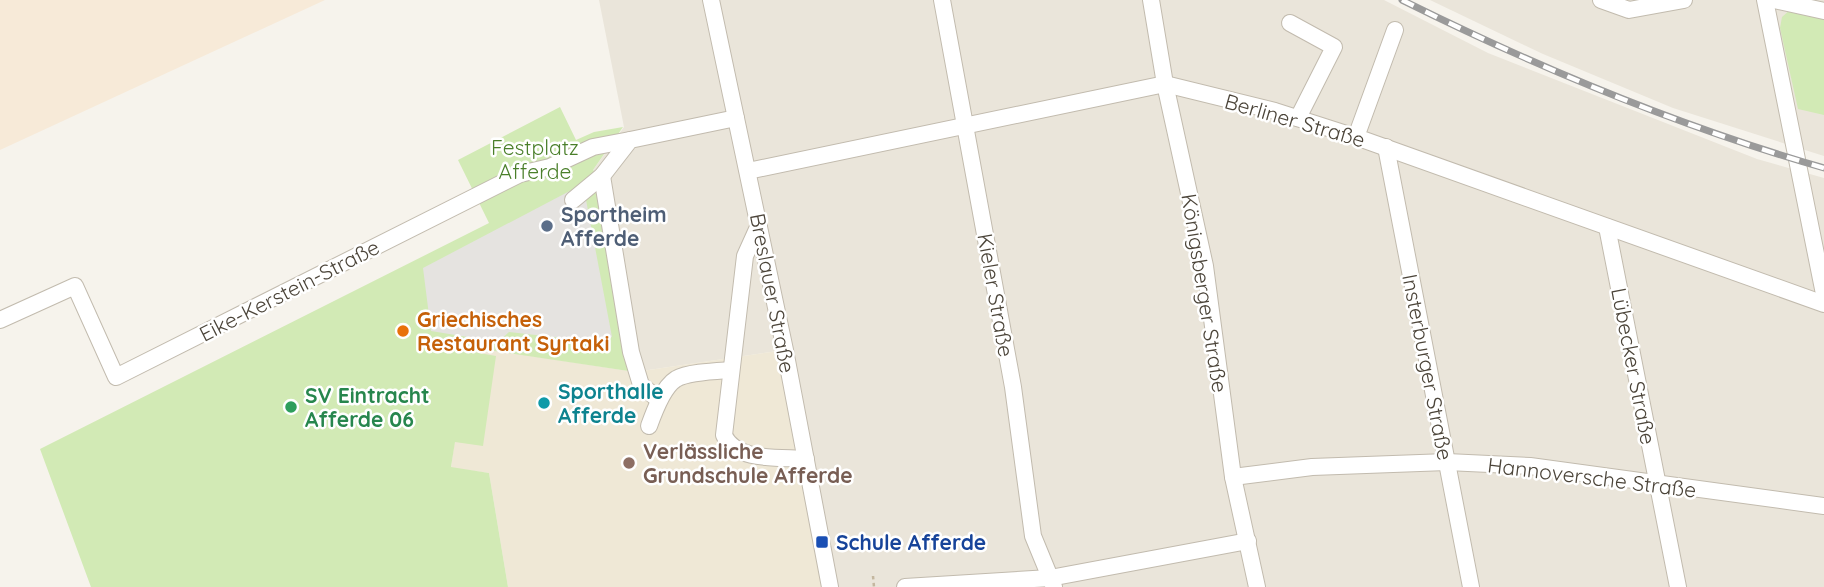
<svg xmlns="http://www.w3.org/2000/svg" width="1824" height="587" font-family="Quicksand,sans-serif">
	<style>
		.residential { fill: #eae5da }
		.commercial { fill: #f7ead8 }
		.education { fill: #efe8d6 }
		.green { fill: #d2eab5 }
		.parking { fill: #e5e3e0 }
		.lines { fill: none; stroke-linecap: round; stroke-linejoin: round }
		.minor-casing { stroke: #c2bbae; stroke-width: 18 }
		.path { stroke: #c4b79f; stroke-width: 2.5; stroke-dasharray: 3.5 3.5; stroke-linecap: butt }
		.minor { stroke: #fff; stroke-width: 16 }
		.rail-casing { stroke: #9a9a9a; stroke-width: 7 }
		.rail { stroke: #fff; stroke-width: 4.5; stroke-dasharray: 13; stroke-linecap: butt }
		.service-dot { fill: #5c6f8a; stroke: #fff; stroke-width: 2.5 }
		.food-dot { fill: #e8710a; stroke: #fff; stroke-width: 2.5 }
		.culture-dot { fill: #0f9aa8; stroke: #fff; stroke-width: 2.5 }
		.leisure-dot { fill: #2e9e5b; stroke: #fff; stroke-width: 2.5 }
		.education-dot { fill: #8d6e63; stroke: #fff; stroke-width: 2.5 }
		.transit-dot { fill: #1a4fb4; stroke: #fff; stroke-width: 2.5 }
		.labels { text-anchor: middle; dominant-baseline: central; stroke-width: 5; stroke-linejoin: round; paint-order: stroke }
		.street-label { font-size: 21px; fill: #4b4439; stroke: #fff }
		.park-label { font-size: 21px; fill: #4a7f2a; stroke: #fff }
		.service-label { font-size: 21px; font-weight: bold; fill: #4e5e75; stroke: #fff; text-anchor: start }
		.food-label { font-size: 21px; font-weight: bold; fill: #c56008; stroke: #fff; text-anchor: start }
		.culture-label { font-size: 21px; font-weight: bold; fill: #0d838f; stroke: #fff; text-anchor: start }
		.leisure-label { font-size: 21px; font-weight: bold; fill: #27864d; stroke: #fff; text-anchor: start }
		.education-label { font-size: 21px; font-weight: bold; fill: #785e54; stroke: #fff; text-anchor: start }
		.transit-label { font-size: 21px; font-weight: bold; fill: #164399; stroke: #fff; text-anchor: start }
	</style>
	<rect width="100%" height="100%" fill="#f6f3ec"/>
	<!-- residential -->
	<g class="residential">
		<polygon points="599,0 1384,0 1488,53 1757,159 1824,178 1824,587 830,587 784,350 635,372 593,170 624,127"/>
		<polygon points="1430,0 1824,0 1824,156 1673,108 1543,54"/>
	</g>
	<!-- commercial -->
	<polygon class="commercial" points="0,0 325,0 0,150"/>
	<!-- education -->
	<polygon class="education" points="468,346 635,372 785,350 830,587 508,587 489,473 451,468"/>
	<!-- green -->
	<g class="green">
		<polygon points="1790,10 1824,15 1824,115 1798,109 1780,28 1782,17"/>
		<polygon points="560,107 576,140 594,132 623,127 593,170 609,188 635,372 468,347 468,351 496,356 483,446 455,442 451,467 489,473 508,587 91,587 40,449 489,223 458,160"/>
	</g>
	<!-- parking -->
	<polygon class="parking" points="583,184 612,337 598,342 509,332 498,342 431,331 423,268"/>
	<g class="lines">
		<!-- minor casing -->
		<g class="minor-casing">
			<g id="minor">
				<polyline points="711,0 785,350 830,587"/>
				<polyline points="942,0 1013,387 1033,536 1054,587"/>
				<polyline points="1151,0 1165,84 1205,266 1233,477 1257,587"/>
				<polyline points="1601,0 1629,10 1684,0"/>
				<polyline points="1765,0 1824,294"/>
				<polyline points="1774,0 1824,11"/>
				<polyline points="1290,23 1334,47 1298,118"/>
				<polyline points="1356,137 1395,30"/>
				<polyline points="1386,147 1471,587"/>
				<polyline points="748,171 1165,84 1275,111 1356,137 1824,304"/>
				<polyline points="602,176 631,352 641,385 659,400"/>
				<polyline points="573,200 602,176 630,140 736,118"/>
				<path d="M759,225L745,256L724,435C735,462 781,457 806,459"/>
				<polyline points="1607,227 1678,587"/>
				<polyline points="0,320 75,286 116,377 520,174 550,167 593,147 630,140"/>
				<path d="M649,426C654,412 663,387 676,379C688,372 717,371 731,370"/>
				<polyline points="1233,477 1312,467 1447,462 1530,466 1824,506"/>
				<polyline points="905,587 1050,578 1248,541"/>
			</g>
		</g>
		<!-- path -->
		<polyline class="path" points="873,576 874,587"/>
		<!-- minor -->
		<use href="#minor" class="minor"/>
		<!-- rail casing -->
		<g class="rail-casing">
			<path id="rail" d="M1402,0C1539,68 1678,126 1824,168"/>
		</g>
		<!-- rail -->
		<use href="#rail" class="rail"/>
	</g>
	<!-- markers -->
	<circle class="service-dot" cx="547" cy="226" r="7"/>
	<circle class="food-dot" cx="403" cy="331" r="7"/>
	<circle class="culture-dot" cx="544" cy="403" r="7"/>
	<circle class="leisure-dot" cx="291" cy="407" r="7"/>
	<circle class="education-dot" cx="629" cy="463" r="7"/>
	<rect class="transit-dot" x="815" y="535" width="14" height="14" rx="3.5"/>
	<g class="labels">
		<!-- street labels -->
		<g class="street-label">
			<text transform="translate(1295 120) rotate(16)">Berliner Straße</text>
			<text transform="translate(289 290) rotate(-27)">Eike-Kerstein-Straße</text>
			<text transform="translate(773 293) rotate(79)">Breslauer Straße</text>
			<text transform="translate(1205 293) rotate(81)">Königsberger Straße</text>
			<text transform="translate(996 295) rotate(80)">Kieler Straße</text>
			<text transform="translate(1634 366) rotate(79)">Lübecker Straße</text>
			<text transform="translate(1428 367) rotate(79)">Insterburger Straße</text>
			<text transform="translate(1592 477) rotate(7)">Hannoversche Straße</text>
		</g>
		<!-- park labels -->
		<g class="park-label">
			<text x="535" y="147">Festplatz<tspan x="535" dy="24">Afferde</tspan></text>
		</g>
		<!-- service labels -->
		<g class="service-label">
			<text x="561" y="214">Sportheim<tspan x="561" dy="24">Afferde</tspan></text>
		</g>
		<!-- food labels -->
		<g class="food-label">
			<text x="417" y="319">Griechisches<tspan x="417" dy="24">Restaurant Syrtaki</tspan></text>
		</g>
		<!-- culture labels -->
		<g class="culture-label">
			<text x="558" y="391">Sporthalle<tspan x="558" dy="24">Afferde</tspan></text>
		</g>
		<!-- leisure labels -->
		<g class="leisure-label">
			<text x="305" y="395">SV Eintracht<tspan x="305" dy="24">Afferde 06</tspan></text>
		</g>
		<!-- education labels -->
		<g class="education-label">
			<text x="643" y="451">Verlässliche<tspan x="643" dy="24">Grundschule Afferde</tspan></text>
		</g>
		<!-- transit labels -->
		<g class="transit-label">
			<text x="836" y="542">Schule Afferde</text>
		</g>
	</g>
</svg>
